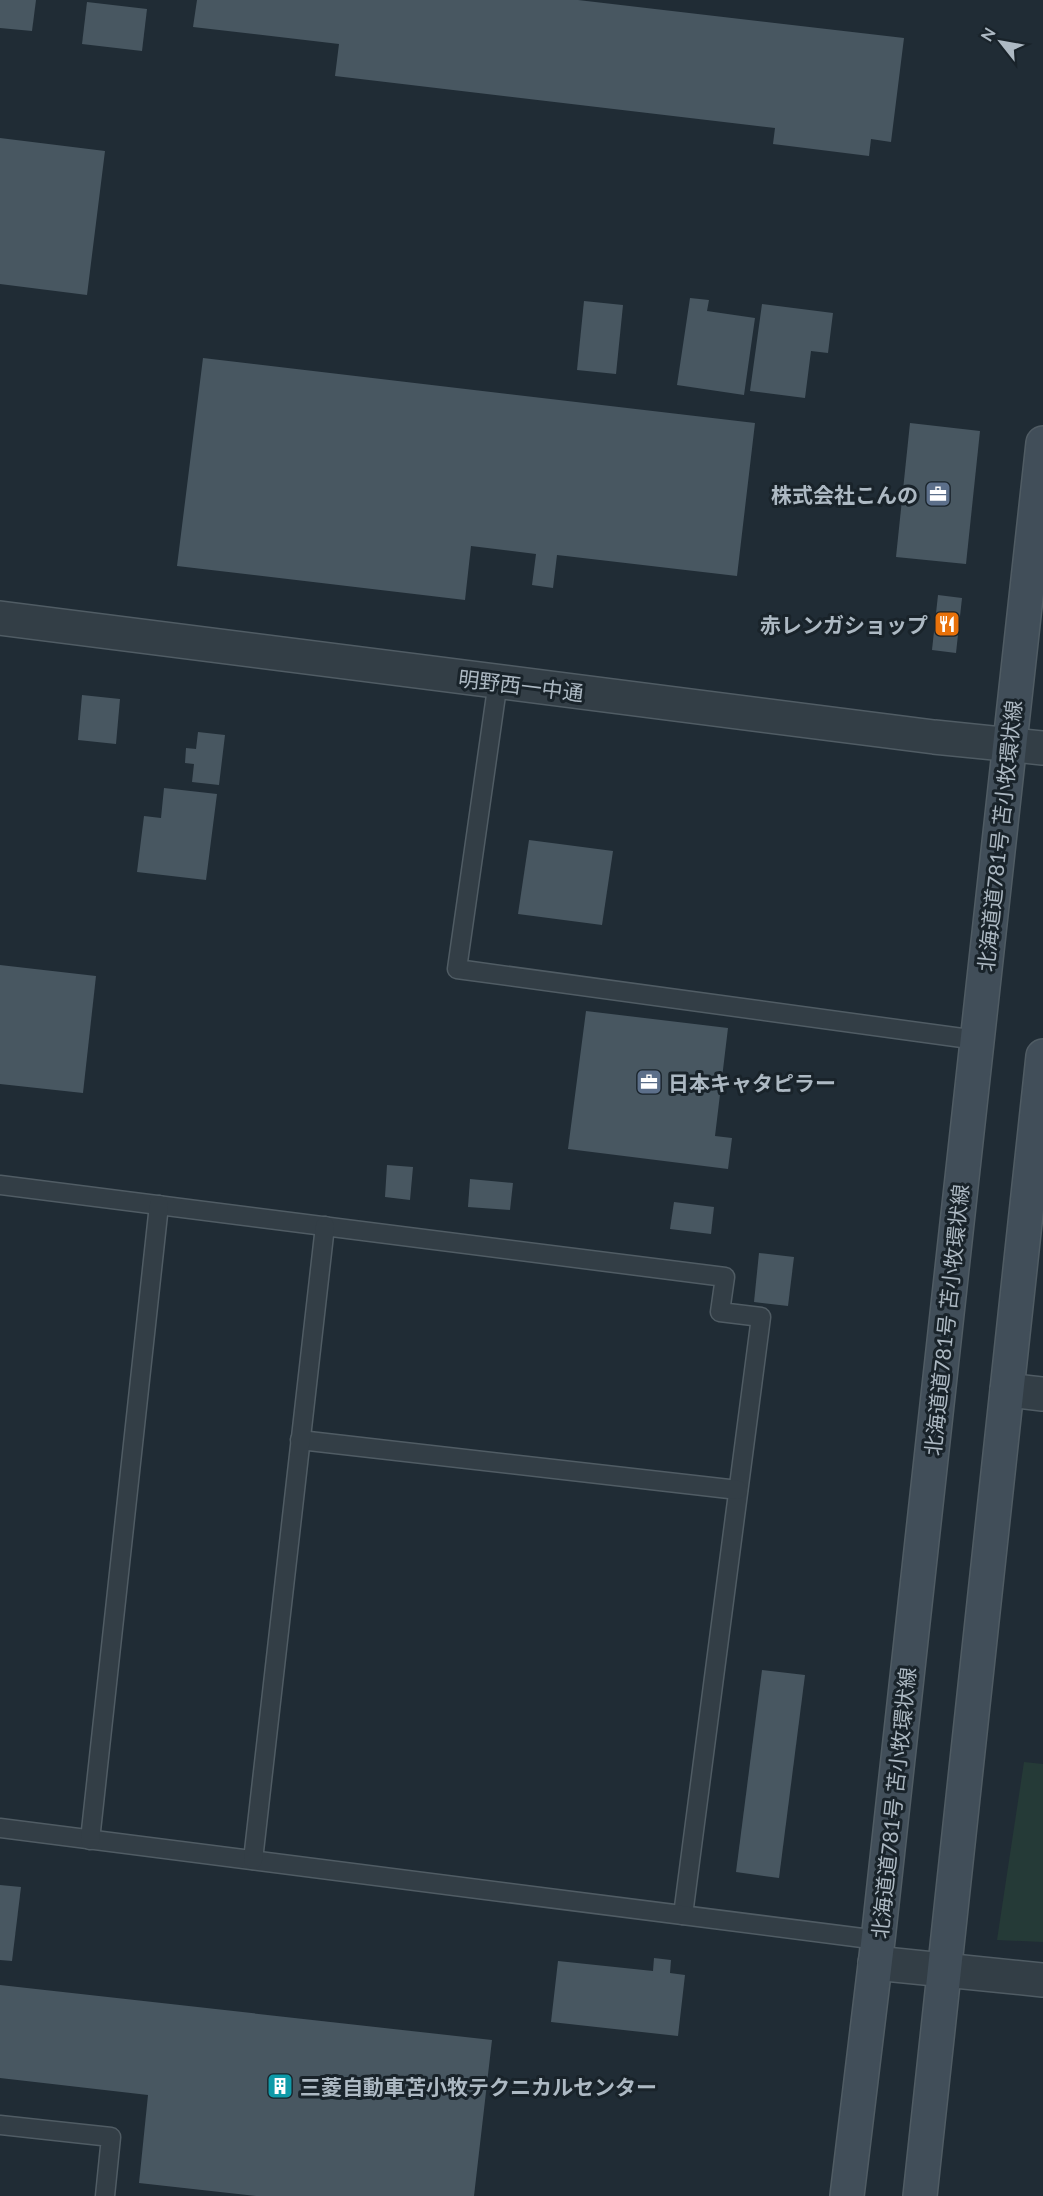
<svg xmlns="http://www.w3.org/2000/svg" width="1043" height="2196" font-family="Lato,'Noto Sans JP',sans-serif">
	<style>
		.green { fill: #253a37 }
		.building { fill: #485761 }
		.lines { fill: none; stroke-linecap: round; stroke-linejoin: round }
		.service-casing { stroke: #505c64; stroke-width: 21 }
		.minor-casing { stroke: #505c64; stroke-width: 36 }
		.secondary-casing { stroke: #505c64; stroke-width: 36 }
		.service { stroke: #333e46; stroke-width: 18 }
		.minor { stroke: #333e46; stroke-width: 33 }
		.secondary { stroke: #414e59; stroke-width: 33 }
		.labels { text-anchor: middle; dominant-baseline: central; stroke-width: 6; stroke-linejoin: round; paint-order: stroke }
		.poi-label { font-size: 21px; font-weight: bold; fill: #adb9c3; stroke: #19232a; text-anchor: end }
		.street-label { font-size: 21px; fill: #adb9c3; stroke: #19232a }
	</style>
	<rect width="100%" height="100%" fill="#202c35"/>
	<!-- green -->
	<polygon class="green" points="1024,1762 1043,1764 1043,1942 997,1940"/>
	<!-- building -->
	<g class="building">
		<polygon points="0,0 36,0 32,31 0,28"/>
		<polygon points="197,0 578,0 904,38 891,142 871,139 869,156 773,144 775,128 335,76 339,44 193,27"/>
		<polygon points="87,2 147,9 142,51 82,44"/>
		<polygon points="0,138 105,151 87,295 0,284"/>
		<polygon points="690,298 709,300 707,311 755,318 744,395 677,385"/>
		<polygon points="584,301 623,305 616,374 577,370"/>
		<polygon points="762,304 833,313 828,353 811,351 805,398 750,391"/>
		<polygon points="203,358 755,423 737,576 557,555 553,588 532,585 536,554 471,546 465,600 177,566"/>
		<polygon points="910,423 980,431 966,564 896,557"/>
		<polygon points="938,595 962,598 956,653 932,650"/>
		<polygon points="82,695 120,699 116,744 78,740"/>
		<polygon points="198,732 225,735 219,785 192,782 194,764 185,763 186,748 196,749"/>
		<polygon points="164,788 217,794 206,880 137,872 144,816 161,818"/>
		<polygon points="529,840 613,851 602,925 518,914"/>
		<polygon points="0,965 96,976 83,1093 0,1084"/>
		<polygon points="586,1011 728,1028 715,1136 732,1138 728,1169 568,1149"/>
		<polygon points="387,1165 413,1167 410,1200 385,1197"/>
		<polygon points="470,1179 513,1183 510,1210 468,1207"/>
		<polygon points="674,1202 714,1207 711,1234 670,1229"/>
		<polygon points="759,1253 794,1257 788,1306 754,1302"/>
		<polygon points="762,1670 805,1675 779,1878 736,1872"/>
		<polygon points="0,1885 21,1887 12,1961 0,1960"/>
		<polygon points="654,1958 671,1960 670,1973 685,1975 678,2036 551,2022 558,1961 653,1971"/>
		<polygon points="0,1985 492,2040 474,2196 256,2196 139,2183 148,2095 0,2078"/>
	</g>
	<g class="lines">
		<!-- service casing -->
		<g class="service-casing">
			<g id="service">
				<polyline points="498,681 457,969 977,1040"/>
				<polyline points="0,1185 725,1277 720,1312 761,1317 683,1915"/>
				<polyline points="300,1440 738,1490"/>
				<polyline points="0,1828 878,1940"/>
				<polyline points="90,1840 159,1205"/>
				<polyline points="253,1860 325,1226"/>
				<polyline points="0,2125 111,2137 105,2196"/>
			</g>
		</g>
		<!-- minor casing -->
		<g class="minor-casing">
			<g id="minor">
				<polyline points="0,618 934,737 1043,748"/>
				<polyline points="1007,1390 1043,1394"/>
				<polyline points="875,1963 1043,1980"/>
			</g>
		</g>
		<!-- secondary casing -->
		<g class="secondary-casing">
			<g id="secondary">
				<polyline points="847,2196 878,1940 1043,443"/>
				<polyline points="920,2196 1043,1056"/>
			</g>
		</g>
		<!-- service -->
		<use href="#service" class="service"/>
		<!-- minor -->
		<use href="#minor" class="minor"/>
		<!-- secondary -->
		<use href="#secondary" class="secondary"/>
	</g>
	<!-- icons -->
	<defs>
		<g id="office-square" transform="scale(1.35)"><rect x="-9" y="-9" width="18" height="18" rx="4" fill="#5c6f8a" stroke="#19232a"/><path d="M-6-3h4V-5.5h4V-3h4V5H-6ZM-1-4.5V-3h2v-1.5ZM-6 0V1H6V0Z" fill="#fff"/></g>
		<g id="restaurant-square" transform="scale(1.35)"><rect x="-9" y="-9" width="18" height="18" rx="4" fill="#e8710a" stroke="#19232a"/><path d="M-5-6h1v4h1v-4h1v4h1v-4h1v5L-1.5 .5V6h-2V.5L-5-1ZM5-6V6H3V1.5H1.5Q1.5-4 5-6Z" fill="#fff"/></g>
		<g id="building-square" transform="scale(1.35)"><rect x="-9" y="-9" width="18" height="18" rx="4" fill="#0f9aa8" stroke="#19232a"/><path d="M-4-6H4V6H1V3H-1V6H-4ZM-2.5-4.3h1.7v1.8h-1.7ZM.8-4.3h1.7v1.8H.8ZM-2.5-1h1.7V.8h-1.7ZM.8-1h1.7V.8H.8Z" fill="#fff"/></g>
	</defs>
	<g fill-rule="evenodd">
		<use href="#office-square" x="938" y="494"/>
		<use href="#restaurant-square" x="947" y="624"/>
		<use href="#office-square" x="649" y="1082"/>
		<use href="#building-square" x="280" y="2086"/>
	</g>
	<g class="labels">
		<!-- poi labels -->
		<g class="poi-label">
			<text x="918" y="494">株式会社こんの</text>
			<text x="928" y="624">赤レンガショップ</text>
			<text x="668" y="1082" text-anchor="start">日本キャタピラー</text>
			<text x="300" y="2086" text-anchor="start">三菱自動車苫小牧テクニカルセンター</text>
		</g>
		<!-- street labels -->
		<g class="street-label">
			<text transform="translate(521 685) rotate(7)">明野西一中通</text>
			<text transform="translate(999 836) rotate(-84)">北海道道781号 苫小牧環状線</text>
			<text transform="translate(946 1320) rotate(-84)">北海道道781号 苫小牧環状線</text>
			<text transform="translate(893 1803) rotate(-84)">北海道道781号 苫小牧環状線</text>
		</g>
	</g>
	<!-- north arrow -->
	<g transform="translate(1001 42) rotate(301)" stroke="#19232a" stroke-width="4.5" paint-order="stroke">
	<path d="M0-4.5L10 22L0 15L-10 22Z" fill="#adb9c3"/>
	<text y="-9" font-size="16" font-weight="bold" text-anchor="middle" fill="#adb9c3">N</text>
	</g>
</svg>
